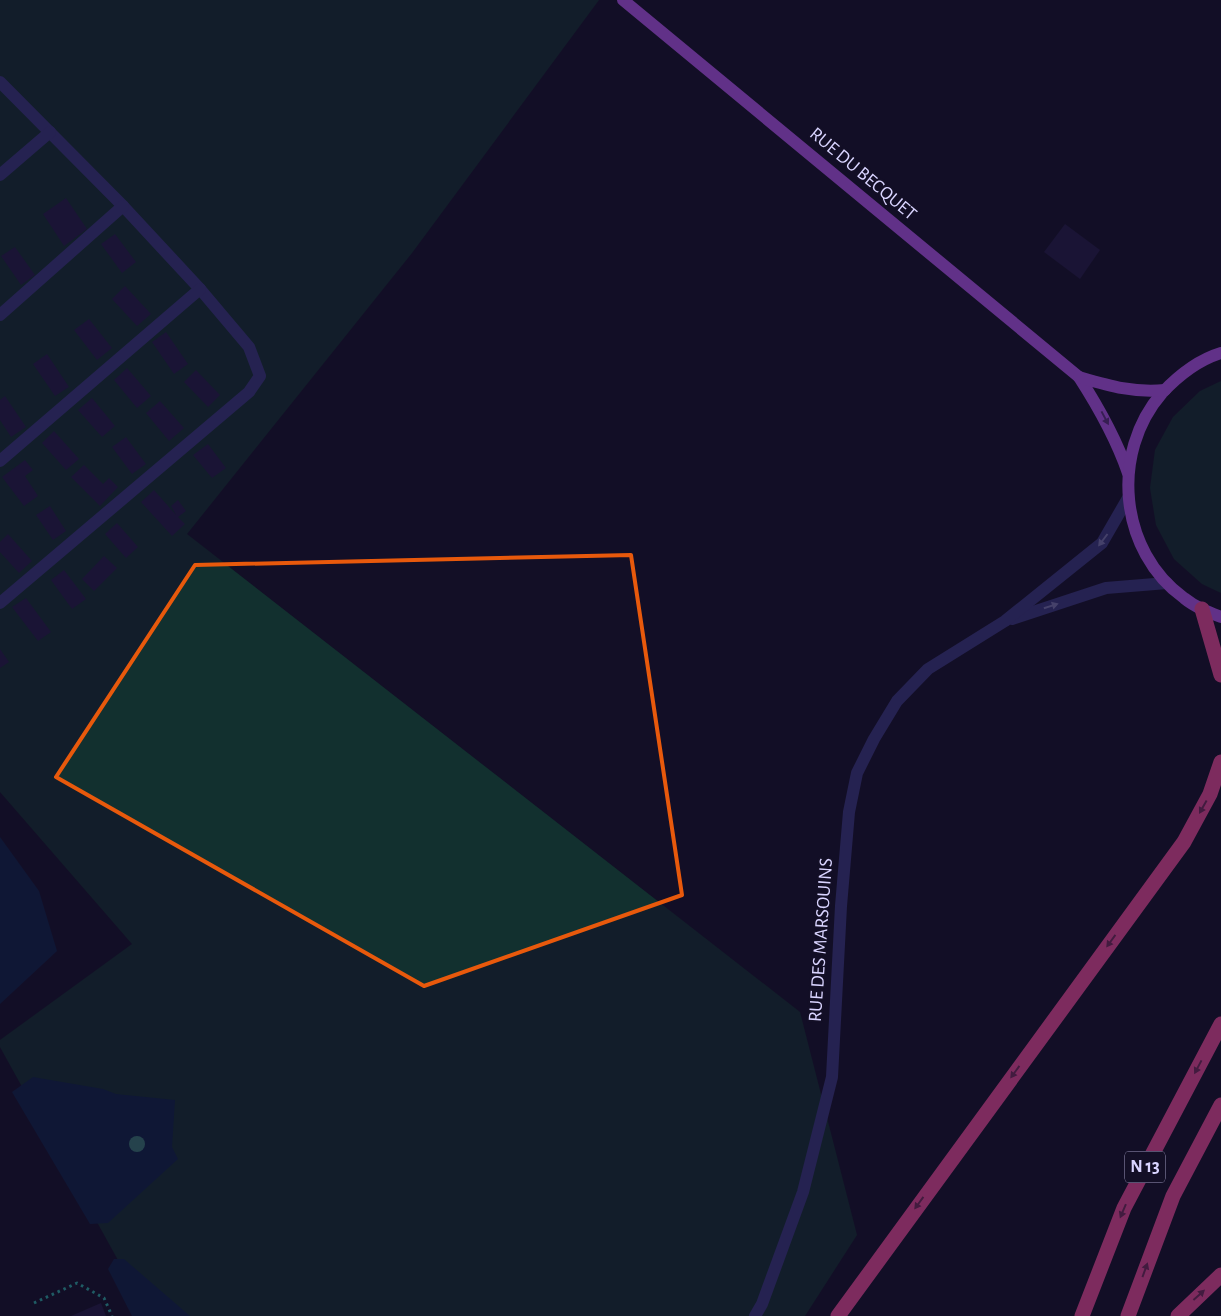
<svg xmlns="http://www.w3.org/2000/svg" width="1221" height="1316" font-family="'Alegreya Sans',sans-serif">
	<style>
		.green { fill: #12302f }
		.water { fill: #0c2248 }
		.building { fill: #241b47 }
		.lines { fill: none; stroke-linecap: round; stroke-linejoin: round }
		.path { stroke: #2fb8b0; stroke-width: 3; stroke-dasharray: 2.5 4; stroke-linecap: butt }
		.minor { stroke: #3d3a85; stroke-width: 12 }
		.major { stroke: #c25bff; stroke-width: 12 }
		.highway { stroke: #ff4fa3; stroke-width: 15 }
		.tree { fill: #3d827b }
		.oneway { fill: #623188 }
		.oneway2 { fill: #837fbc }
		.oneway3 { fill: #7d2c5e }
		.marked { fill: none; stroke: #e8590c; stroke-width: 4; stroke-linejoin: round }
		.labels { text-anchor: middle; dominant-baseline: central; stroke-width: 4.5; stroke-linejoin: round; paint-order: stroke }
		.shield { fill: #130f26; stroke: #9e99be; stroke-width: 1 }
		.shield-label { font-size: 18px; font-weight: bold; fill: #d9d4ff }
		.street-label { font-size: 19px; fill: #d9d4ff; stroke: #130f26 }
	</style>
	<rect width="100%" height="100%" fill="#130f26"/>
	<!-- green -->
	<g class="green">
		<polygon points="0,0 599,0 412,253 187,534 800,1012 857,1235 805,1316 149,1316 0,1047 0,1040 132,944 0,792"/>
		<polygon points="1221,381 1221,593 1202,584 1174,559 1156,525 1150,488 1155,450 1173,417 1200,391"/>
	</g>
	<!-- water -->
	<g class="water">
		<polygon points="0,837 39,891 57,951 0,1004"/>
		<polygon points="33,1077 103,1089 116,1094 175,1100 172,1147 178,1159 108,1223 90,1224 12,1092"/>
		<polygon points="114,1259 124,1259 190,1316 132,1316 108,1269"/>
	</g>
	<!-- building -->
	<g class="building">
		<polygon points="66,198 87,229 64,246 43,214"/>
		<polygon points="1065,224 1100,250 1080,279 1044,252"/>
		<polygon points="115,234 136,262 122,273 101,244"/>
		<polygon points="15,247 35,275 21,285 1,256"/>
		<polygon points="125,286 151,314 137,326 112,299"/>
		<polygon points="89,319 112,348 97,360 74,330"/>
		<polygon points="166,332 188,364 174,374 152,342"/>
		<polygon points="47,354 69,387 55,396 33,364"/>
		<polygon points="127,368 151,396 137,408 114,380"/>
		<polygon points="196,370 220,395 208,407 184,382"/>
		<polygon points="5,396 26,427 11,437 0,420 0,400"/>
		<polygon points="92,398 115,426 102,437 78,410"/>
		<polygon points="160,401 184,428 169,441 146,413"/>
		<polygon points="54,431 79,459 66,470 42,443"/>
		<polygon points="126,437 146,464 132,474 112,447"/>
		<polygon points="208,444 226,468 212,478 193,455"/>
		<polygon points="25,460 33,470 25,476 38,496 24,506 2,477"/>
		<polygon points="84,465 103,484 109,478 118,487 100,506 71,477"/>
		<polygon points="154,490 176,515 171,506 178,500 186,511 178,517 185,524 172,536 141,502"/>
		<polygon points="50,506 66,531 53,540 36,515"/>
		<polygon points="117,523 138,547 126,558 105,534"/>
		<polygon points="8,534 32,561 19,573 0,552 0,542"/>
		<polygon points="104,556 117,568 94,591 82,579"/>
		<polygon points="64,570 86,599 72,609 51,580"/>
		<polygon points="26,598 51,632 38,641 12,607"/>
		<polygon points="0,649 9,662 0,668"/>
		<polygon points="101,1303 106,1316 71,1316"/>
	</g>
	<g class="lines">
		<!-- path -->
		<polyline class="path" points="34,1303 77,1283 104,1298 112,1316"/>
		<!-- minor -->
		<g class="minor">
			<polyline points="0,82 123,206 200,289 249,347 260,376 249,392 0,603"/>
			<polyline points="0,175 50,132"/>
			<polyline points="0,315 123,206"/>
			<polyline points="0,461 200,289"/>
			<polyline points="1012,619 1106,588 1167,583"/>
			<polyline points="755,1316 762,1304 803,1192 832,1077 841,906 849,812 857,773 874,739 897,701 928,669 1005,621 1102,543 1128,498"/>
		</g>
		<!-- major -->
		<g class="major">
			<path d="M623,0L1079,377C1099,408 1116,438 1128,473"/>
			<path d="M1221,353C1198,360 1178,376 1162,393C1110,453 1119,551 1184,598C1195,607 1208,612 1221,617"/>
			<path d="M1079,377C1110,386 1133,393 1165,390"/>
		</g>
		<!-- highway -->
		<g class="highway">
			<polyline points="1202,609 1221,675"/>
			<polyline points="838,1316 1184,842 1210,794 1221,762"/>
			<polyline points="1082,1316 1124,1208 1221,1024"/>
			<polyline points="1128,1316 1173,1196 1221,1105"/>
			<polyline points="1178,1316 1221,1275"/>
		</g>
	</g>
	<!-- trees -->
	<circle class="tree" cx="137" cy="1144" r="8"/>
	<!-- one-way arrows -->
	<defs><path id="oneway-solid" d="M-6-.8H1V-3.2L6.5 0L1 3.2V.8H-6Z" transform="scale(1.25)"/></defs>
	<use class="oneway" href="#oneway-solid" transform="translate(1105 418) rotate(62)"/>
	<g class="oneway2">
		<use href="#oneway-solid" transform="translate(1103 540) rotate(127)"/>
		<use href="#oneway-solid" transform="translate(1051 606) rotate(-18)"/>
	</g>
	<g class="oneway3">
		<use href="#oneway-solid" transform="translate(1203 807) rotate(119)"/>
		<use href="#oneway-solid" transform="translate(1111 941) rotate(126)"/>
		<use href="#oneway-solid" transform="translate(1198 1067) rotate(118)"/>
		<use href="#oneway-solid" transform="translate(1015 1072) rotate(126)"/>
		<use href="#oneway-solid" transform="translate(919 1203) rotate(126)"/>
		<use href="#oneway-solid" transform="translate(1123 1211) rotate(113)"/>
		<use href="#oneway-solid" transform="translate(1145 1270) rotate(-70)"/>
		<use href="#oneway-solid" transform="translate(1199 1295) rotate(-42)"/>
	</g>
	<!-- marked area -->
	<path d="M0 0H1221V1316H0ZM631,555L682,895L424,986L56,777L195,565Z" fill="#130f26" fill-opacity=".55" fill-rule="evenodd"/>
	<path class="marked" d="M631,555L682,895L424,986L56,777L195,565Z"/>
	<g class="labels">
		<!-- shield labels -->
		<rect class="shield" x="1125" y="1151.5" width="40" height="31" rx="4"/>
		<g class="shield-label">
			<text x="1145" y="1167">N 13</text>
		</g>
		<!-- street labels -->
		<g class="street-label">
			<text transform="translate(863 174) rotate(40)">RUE DU BECQUET</text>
			<text transform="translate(821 940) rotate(-86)">RUE DES MARSOUINS</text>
		</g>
	</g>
</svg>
